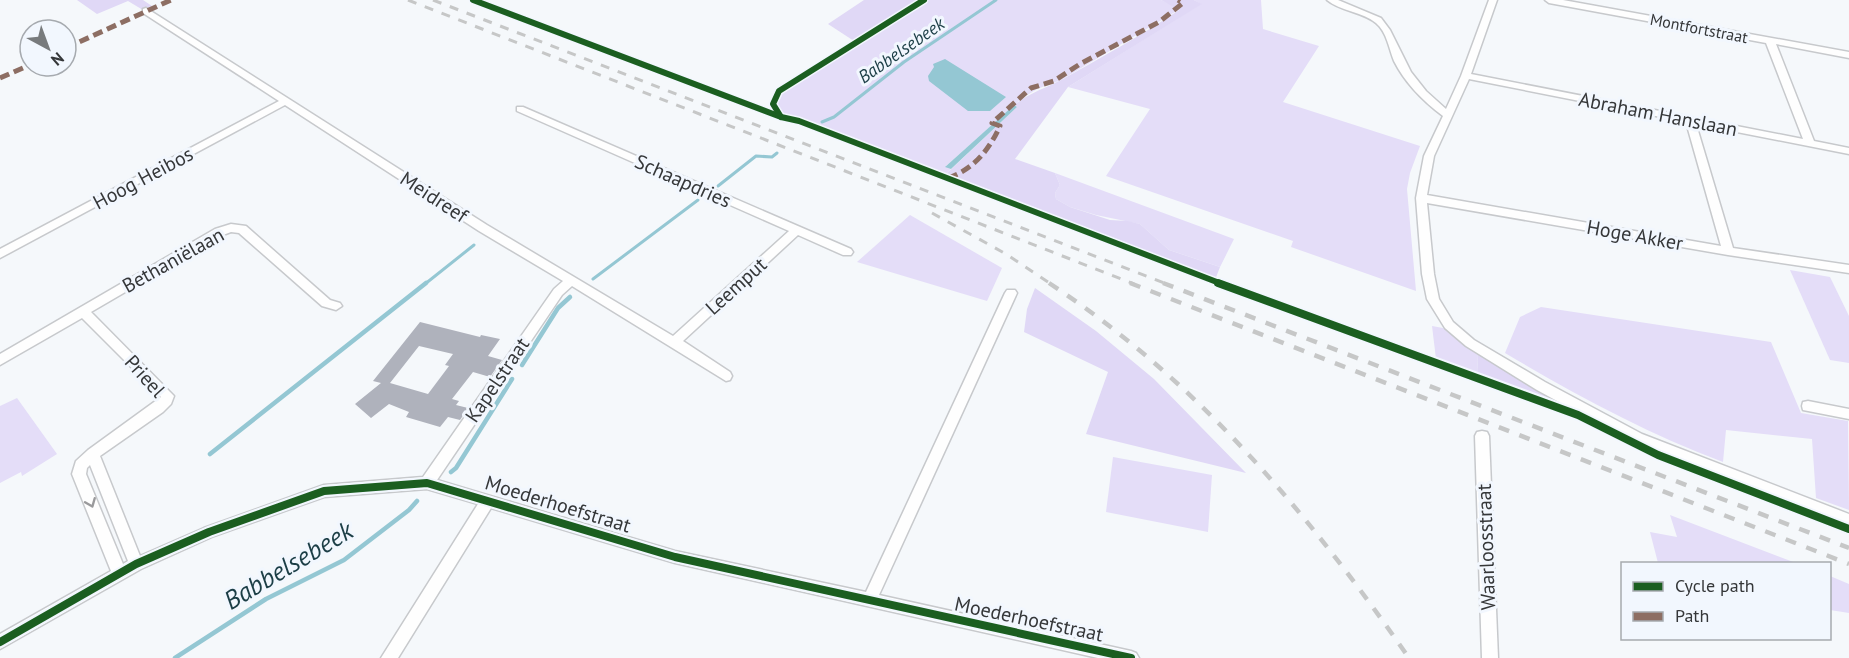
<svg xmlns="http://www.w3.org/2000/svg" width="1849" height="658" font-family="'PT Sans',sans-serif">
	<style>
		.green { fill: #e4ddf8 }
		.forest { fill: #e0d8f6 }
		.water { fill: #94c7d3 }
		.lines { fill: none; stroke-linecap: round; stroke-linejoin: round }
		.stream-far1 { stroke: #94c7d3; stroke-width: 3 }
		.stream { stroke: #94c7d3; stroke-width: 4.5 }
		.building { fill: #afb2bc; fill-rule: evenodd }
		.street-casing { stroke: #c7c9cc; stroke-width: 3 }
		.street { fill: #fefefe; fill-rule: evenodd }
		.rail-far1 { stroke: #c6c7c7; stroke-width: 3; stroke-dasharray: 9 9; stroke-linecap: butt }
		.rail { stroke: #c6c7c7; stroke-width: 4.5; stroke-dasharray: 11 11; stroke-linecap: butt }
		.quiet { stroke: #8d6e63; stroke-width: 5; stroke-dasharray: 10 5; stroke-linecap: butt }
		.cycleway-far1-casing { stroke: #f2f7fe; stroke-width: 9 }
		.cycleway-casing { stroke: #f2f7fe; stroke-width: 12 }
		.cycleway-far1 { stroke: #1b5e20; stroke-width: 6 }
		.cycleway { stroke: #1b5e20; stroke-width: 8 }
		.oneway { stroke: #9a9a9c }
		.labels { text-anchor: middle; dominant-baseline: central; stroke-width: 6; stroke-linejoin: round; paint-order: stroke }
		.far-street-label { font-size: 16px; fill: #353739; stroke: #f2f7fe }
		.far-water-label { font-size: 18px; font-style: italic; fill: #1c3e46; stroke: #f2f7fe }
		.street-label { font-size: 20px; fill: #353739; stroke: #f2f7fe }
		.near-water-label { font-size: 26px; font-style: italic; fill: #1c3e46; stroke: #f2f7fe }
	</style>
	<rect width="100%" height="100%" fill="#f5f8fb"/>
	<!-- green -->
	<g class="green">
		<polygon points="924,0 1161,0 1180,9 1061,80 1037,89 1021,99 946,166 951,169 945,175 817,126 781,117 773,104 779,91"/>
		<polygon points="1194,0 1261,0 1263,29 1319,46 1283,102 1420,146 1410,173 1407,189 1416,291 1291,247 1293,241 1106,176 1150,109 1068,87 1201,4"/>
		<polygon points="1055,173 1234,239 1220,267 1169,250 1140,224 1096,215 1070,207 1056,199 1055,193 1060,185"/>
		<polygon points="910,215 1002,268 987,301 857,262"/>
		<polygon points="1790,270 1830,277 1849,316 1849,363 1830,360"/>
		<path d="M1541,307L1771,342L1801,413L1848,421L1849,510L1816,498L1812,439L1726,430L1723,462C1646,433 1576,395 1505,353L1520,317Z"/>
		<polygon points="1432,326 1443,328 1478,354 1477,376 1436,359"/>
		<polygon points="17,398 57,454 22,476 21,472 0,483 0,406"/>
		<polygon points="1113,457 1212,475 1208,532 1106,512"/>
		<polygon points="1670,515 1796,563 1658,563 1650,532 1677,537"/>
		<polygon points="1830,576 1849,584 1849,613 1830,610"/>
	</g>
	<!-- forest -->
	<g class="forest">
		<polygon points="77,0 143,0 152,6 143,10 128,1 97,14"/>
		<polygon points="864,0 928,0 854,41 828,24"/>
		<path d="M1161,0H1194L1202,4L1068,87L1015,159L1055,173L1060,185L1055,193L1056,199L1070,207L1110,220L1128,221L1140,224L1169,250L1220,267L1215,280L980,191L945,175L1017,107L1014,105C1029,93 1046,88 1063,79C1102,57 1142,35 1179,10Z"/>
		<polygon points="1035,288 1096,331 1154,379 1246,473 1086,434 1108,372 1024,332 1027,309"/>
		<polygon points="1478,354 1577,410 1577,412 1477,376"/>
	</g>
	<!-- water -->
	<g class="water">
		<polygon points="945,59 1006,97 990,111 968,111 929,81 928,76 934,67 933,64"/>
		<polygon points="1014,105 1017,107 951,169 945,167"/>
	</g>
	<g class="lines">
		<!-- stream-far1 -->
		<g class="stream-far1">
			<polyline points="822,122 834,117 904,62 996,0"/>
			<polyline points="718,186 756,156 772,157 777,153"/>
			<polyline points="593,279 698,200"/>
			<polyline points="425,284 474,245"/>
		</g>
		<!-- stream -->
		<g class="stream">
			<polyline points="522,365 558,308 570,297"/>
			<polyline points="210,454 426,283"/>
			<polyline points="451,472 456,468 512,379"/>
			<polyline points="175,658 266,599 344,560 409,510 417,501"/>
		</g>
	</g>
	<!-- building -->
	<path class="building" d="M420,322L480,337L481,335L500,339L488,356L502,360L490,377L473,372L452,399L459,401L456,405L468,408L460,420L448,417L440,427L406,417L409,412L389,404L371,418L355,404L381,383L373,381ZM419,346L453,354L445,365L449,366L428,394L390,383Z"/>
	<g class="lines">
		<!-- street casing -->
		<g class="street-casing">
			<g id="street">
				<path d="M1327,0H1338L1381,18L1390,30L1411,72L1426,91L1446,109L1461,76L1489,0H1497L1471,74L1803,139L1766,43L1549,3L1545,0H1563L1849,52V58L1776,44L1814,141L1849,148V154L1696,124L1733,248L1849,265V273L1728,255L1427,203L1434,274L1439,299L1453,322L1474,340L1545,382L1642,434L1849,514V526L1632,442L1537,390L1466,346L1445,328L1427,299L1422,274L1416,198L1424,156L1443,116C1423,101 1405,83 1394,61C1389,49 1387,32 1376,23C1363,12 1340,11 1327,0ZM1469,79L1686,122L1721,246L1427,195L1434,156Z"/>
				<path d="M146,8L487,225L673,336L789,231L517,111V107H523L851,249L853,252L851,255H843L798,235L683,341L730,372L732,376L730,380L726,381L572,286L562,295L437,480L675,551L866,592L1005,293L1007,290H1015L1017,293L879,595L1131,651L1136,653L1139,658H1098L675,563L491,508L398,658H381L478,504L427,489L324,497L214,536L141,569L0,649V634L111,571L72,474L76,461L88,450L161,397L82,318L0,365V354L215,229L231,224L246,226L330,300L340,303L342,306L336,310L322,306L239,233L231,232L223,235L91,312L174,396L171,404L163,412L100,456L140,556L204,528L324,485L423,477L554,289L563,281L479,231L285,105L0,258V249L279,101L143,13V9ZM90,465L128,561L123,564L86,474L87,468Z"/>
				<polygon points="1808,401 1849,409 1849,419 1803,410 1802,406 1803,402"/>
				<polygon points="1482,431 1487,432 1489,436 1498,658 1482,658 1475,436 1477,432"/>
			</g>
		</g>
		<!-- street -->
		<use href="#street" class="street"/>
		<!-- rail-far1 -->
		<g class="rail-far1">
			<polyline points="408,0 1134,284"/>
			<polyline points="433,0 1167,284"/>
			<polyline points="932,213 1006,254 1051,284"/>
		</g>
		<!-- rail -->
		<g class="rail">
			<path d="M1049,283C1198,381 1308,513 1409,658"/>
			<polyline points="1130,283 1849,564"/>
			<polyline points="1163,283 1849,548"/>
		</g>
		<!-- quiet -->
		<g class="quiet">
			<polyline points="66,48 171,0"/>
			<polyline points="0,78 30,65"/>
			<path d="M948,178C974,169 989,150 1000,126L992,123L1031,88L1054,81L1080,64L1159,22L1183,3L1178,0"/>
		</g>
		<!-- cycleway-far1 casing -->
		<g class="cycleway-far1-casing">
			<g id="cycleway-far1">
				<polyline points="473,0 781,117 799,121 1222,284"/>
				<polyline points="781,117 773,104 779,91 924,0"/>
			</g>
		</g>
		<!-- cycleway casing -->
		<g class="cycleway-casing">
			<g id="cycleway">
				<polyline points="1218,283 1578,415 1658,455 1849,529"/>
				<polyline points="0,642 136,564 209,532 324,491 427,483 675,557 1131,658"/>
			</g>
		</g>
		<!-- cycleway-far1 -->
		<use href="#cycleway-far1" class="cycleway-far1"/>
		<!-- cycleway -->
		<use href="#cycleway" class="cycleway"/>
	</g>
	<!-- one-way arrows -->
	<defs><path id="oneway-chevron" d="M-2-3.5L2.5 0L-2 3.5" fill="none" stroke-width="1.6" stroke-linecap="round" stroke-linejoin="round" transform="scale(1.5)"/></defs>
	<use class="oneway" href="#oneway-chevron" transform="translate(91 503) rotate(68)"/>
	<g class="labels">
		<!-- far-street labels -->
		<g class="far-street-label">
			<text transform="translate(1699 28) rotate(11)">Montfortstraat</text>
		</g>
		<!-- far-water labels -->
		<g class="far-water-label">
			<text transform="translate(901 50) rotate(-35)">Babbelsebeek</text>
		</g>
		<!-- street labels -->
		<g class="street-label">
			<text transform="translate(1658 114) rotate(11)">Abraham Hanslaan</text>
			<text transform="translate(143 178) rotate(-28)">Hoog Heibos</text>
			<text transform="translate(683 181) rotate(24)">Schaapdries</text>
			<text transform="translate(434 197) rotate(33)">Meidreef</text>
			<text transform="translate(1635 235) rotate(10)">Hoge Akker</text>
			<text transform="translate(173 260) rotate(-29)">Bethaniëlaan</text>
			<text transform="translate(736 286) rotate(-42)">Leemput</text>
			<text transform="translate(145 376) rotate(48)">Prieel</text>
			<text transform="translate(497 380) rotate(-56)">Kapelstraat</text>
			<text transform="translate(558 504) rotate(17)">Moederhoefstraat</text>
			<text transform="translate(1486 547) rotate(-92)">Waarloosstraat</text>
			<text transform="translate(1029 619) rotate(12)">Moederhoefstraat</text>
		</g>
		<!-- near-water labels -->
		<g class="near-water-label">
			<text transform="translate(288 565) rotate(-31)">Babbelsebeek</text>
		</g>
	</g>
	<!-- legend -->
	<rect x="1621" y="562" width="210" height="78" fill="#f2f7fe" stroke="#a6aaaf" stroke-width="1.5"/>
	<rect x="1633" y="582" width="30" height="9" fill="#1b5e20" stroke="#a6aaaf" stroke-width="1.5"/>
	<text x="1675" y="592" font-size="18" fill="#353739">Cycle path</text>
	<rect x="1633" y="612" width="30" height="9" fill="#8d6e63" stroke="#a6aaaf" stroke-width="1.5"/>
	<text x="1675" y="622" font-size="18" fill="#353739">Path</text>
	<!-- north arrow -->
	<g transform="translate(48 48) rotate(139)"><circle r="28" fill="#f2f7fe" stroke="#a6aaaf" stroke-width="1.5"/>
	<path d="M0-4.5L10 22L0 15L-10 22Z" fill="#787b7d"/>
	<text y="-9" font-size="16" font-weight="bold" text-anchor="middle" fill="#353739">N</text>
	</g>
</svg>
